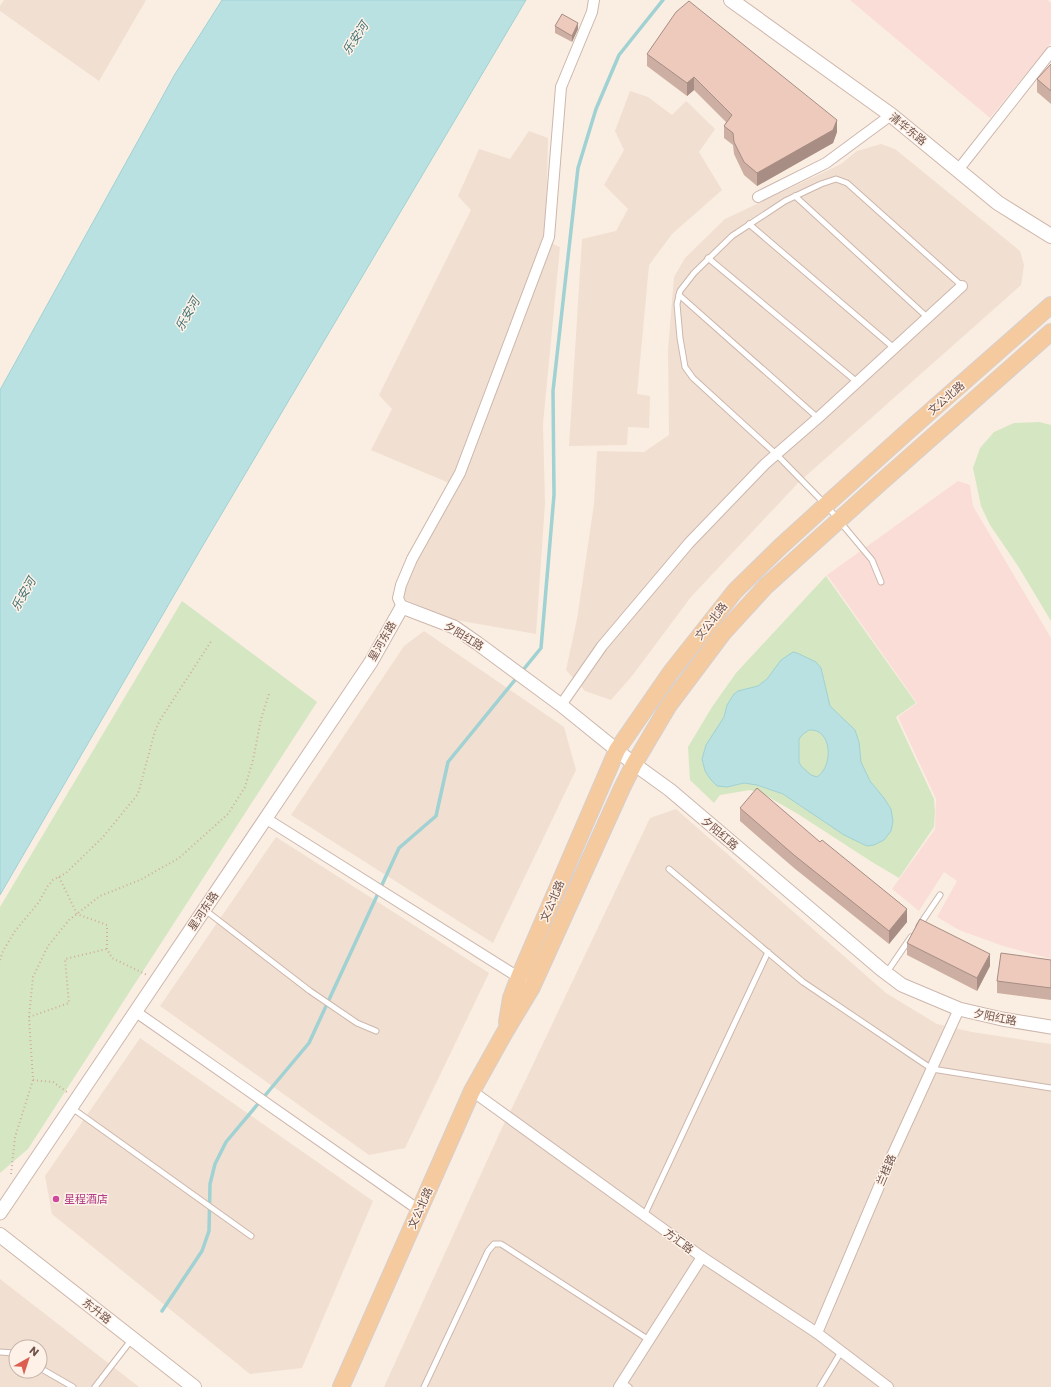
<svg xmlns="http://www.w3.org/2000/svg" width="1051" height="1387" font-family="Poppins,'Noto Sans SC',sans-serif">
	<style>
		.residential { fill: #f1dfd1; fill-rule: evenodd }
		.commercial { fill: #faddd7 }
		.green { fill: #d5e6c2 }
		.water { fill: #b9e1e2; stroke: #a0d1d3; fill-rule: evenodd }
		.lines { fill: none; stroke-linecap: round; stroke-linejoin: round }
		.stream { stroke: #a0d1d3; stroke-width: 3.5 }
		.service-casing { stroke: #cdb7ad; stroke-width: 7 }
		.minor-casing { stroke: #cdb7ad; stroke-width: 12 }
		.tertiary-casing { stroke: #cdb7ad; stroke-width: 15 }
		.secondary-casing { stroke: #cfb6aa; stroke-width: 16 }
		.primary-casing { stroke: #d7cfcd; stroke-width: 18 }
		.path { stroke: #d2ada0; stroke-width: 2; stroke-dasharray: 1 3; stroke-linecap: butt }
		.service { stroke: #fff; stroke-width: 5 }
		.minor { stroke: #fff; stroke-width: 10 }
		.tertiary { stroke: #fff; stroke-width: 13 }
		.secondary { stroke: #fff; stroke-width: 14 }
		.primary { stroke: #f5ca9f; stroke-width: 16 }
		.wall { fill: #cdaea2 }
		.shaded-wall { fill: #a78d84 }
		.building { fill: #eecabc; stroke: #a78d84 }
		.hotel-dot { fill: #d1479c; stroke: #fef2e8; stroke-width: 1.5 }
		.labels { text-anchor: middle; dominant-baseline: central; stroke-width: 3; stroke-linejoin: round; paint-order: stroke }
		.street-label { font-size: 11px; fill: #70534b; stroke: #fef2e8 }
		.hotel-label { font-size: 11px; fill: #b23c85; stroke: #fef2e8; text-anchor: start }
		.water-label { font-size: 12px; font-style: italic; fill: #407275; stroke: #fef2e8 }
	</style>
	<rect width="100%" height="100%" fill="#faeee2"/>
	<!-- residential -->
	<g class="residential">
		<polygon points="4,0 146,0 99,81 0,11 0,6"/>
		<polygon points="630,91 648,97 672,115 686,101 715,129 699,152 722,190 672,234 649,265 637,394 650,396 649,428 628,427 627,445 569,446 582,239 616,231 628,209 604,185 624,150 615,131"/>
		<polygon points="529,131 548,138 546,219 543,240 560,247 543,424 545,503 536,634 450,619 402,598 398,583 449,483 371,450 392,409 379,395 471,210 458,196 479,149 510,159"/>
		<polygon points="881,144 895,149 1020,251 1024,265 1021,285 798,483 691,597 632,676 611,700 585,691 566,670 577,619 594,504 597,451 644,452 669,435 668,350 674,277 685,258 725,219 841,164 857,151"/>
		<polygon points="424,631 564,727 576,770 493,943 291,815 404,646"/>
		<polygon points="676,809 886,993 937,1024 972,1032 1051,1044 1051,1387 384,1387 501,1130 528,1075 650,818"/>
		<polygon points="276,837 489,973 405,1148 369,1155 160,1006"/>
		<polygon points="140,1038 373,1201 302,1368 250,1374 52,1214 45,1176"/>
		<path d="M0,1279L139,1387H0ZM16,1347H40V1371H16Z"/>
	</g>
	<!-- commercial -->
	<g class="commercial">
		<polygon points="850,0 1048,0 1051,3 1051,43 990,118"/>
		<polygon points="958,481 970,485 973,506 1051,638 1051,959 1003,946 959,930 937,917 957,881 944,872 919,911 892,889 935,829 936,799 898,717 917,703 827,575"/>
	</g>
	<!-- green -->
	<g class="green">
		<polygon points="1039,422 1051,425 1051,621 1018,566 990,525 981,506 973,468 980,448 994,432 1014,423"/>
		<polygon points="826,576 916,703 896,717 934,799 935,812 934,827 899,878 872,862 798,814 765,795 750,790 720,795 714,803 690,780 688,747 712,707 736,673"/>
		<polygon points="182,601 317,702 28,1149 0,1173 0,907"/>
	</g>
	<!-- water -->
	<g class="water">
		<polygon points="222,0 526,0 202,547 0,895 0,390 175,74"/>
		<path d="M793,652L797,653L816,662L821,668L830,706L855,730L859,742L861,762L870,781L884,798L891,809L893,821L891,831L884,840L874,845L867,846L844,835L783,794L757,785L744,783L727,787L717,786L711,780L705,771L702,759L706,745L724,717L727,705L734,694L738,691L758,686L767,679L781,660ZM809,730C832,728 834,766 817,777L811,775L801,766L799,762V739L803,734Z"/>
	</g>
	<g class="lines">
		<!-- stream -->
		<polyline class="stream" points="162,1311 202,1251 209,1231 210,1184 215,1164 226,1142 309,1043 399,848 436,816 448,762 541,648 554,495 553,391 578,168 596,109 619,55 663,0"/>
		<!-- service casing -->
		<g class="service-casing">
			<g id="service">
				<polyline points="795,196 927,317"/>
				<polyline points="749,224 894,348"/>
				<polyline points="708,258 857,382"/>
				<polyline points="679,295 818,418"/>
				<polyline points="881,582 872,560 826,505 776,454 693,378 685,367 680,338 677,304 680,291 694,273 732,236 785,201 821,184 836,179 847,183 962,286"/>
				<polyline points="669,869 803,982 932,1069 1051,1088"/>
				<polyline points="205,910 310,991 357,1023 376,1031"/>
				<polyline points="919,926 940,895"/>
				<polyline points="887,972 911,937"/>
				<polyline points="72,1108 251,1236"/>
				<polyline points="644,1216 768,952"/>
				<polyline points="0,1352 14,1353 16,1354"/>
				<polyline points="40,1368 73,1387"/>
				<polyline points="622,1382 629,1387"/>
				<polyline points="95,1387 132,1339"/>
				<polyline points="424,1387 488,1251 494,1244 501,1244 649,1340"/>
				<polyline points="820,1387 841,1352"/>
			</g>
		</g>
		<!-- minor casing -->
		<g class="minor-casing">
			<g id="minor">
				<polyline points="958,170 1051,52"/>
				<polyline points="758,197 826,163 891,115"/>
				<polyline points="402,607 398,598 401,585 412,559 460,473 549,237 561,87 592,12 594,0"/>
				<polyline points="561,705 602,646 689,543 765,464 818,418 962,286"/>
				<polyline points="265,818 523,980"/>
				<polyline points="136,1012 419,1210"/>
				<polyline points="472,1091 702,1257 817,1333 888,1387"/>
				<polyline points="817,1333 891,1158 959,1009"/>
				<polyline points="619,1387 702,1257"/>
			</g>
		</g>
		<!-- tertiary casing -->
		<g class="tertiary-casing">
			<polyline id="tertiary" points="0,1213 371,662 402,607 454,627 477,643 561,705 634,764 670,790 882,970 902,985 959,1009 1002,1019 1051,1027"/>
		</g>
		<!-- secondary casing -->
		<g class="secondary-casing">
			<g id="secondary">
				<polyline points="731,0 891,115 998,203 1051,236"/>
				<polyline points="0,1235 194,1387"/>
			</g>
		</g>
		<!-- primary casing -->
		<g class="primary-casing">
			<g id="primary">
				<polyline points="507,1022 511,998 519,977 617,750 671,672 735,591 780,547 826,505 916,424 1051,305"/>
				<polyline points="341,1387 472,1091 505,1032 532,987 622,788 634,764 669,705 723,633 766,586 879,484 1051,332"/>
			</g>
		</g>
		<!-- path -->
		<g class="path">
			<polyline points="59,877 77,914 107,925 107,949 112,958 147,975"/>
			<polyline points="0,960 3,951 15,931 39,902 47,887 53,880 66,873 103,837 138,794 155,731 160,720 212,640"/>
			<polyline points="29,1017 69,1003 65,959 107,949"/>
			<polyline points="33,1080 53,1082 67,1092"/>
			<polyline points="11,1174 15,1137 33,1080 29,1017 33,977 48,946 69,920 100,896 140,880 179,858 228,814 245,787 253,760 261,719 269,694"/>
		</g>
		<!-- service -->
		<use href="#service" class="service"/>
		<!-- minor -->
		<use href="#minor" class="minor"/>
		<!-- tertiary -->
		<use href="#tertiary" class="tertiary"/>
		<!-- secondary -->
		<use href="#secondary" class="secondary"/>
		<!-- primary -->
		<use href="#primary" class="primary"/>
	</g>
	<!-- wall -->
	<g class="wall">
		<polygon points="555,26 578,29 572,42 555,33"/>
		<polygon points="647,54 837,132 833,143 757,186 744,175 734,154 733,145 724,138 724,126 726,122 694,90 687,96 647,66"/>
		<polygon points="1051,64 1051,104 1037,92 1037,79"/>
		<polygon points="740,808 907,922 889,944 794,868 740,821"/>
		<polygon points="907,943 990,966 977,991 907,955"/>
		<polygon points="1051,960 1051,1000 997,993 997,981"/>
	</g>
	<!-- shaded-wall -->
	<g class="shaded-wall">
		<polygon points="578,23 578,29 572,42 572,36"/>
		<polygon points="694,77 694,90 687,96 687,83"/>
		<polygon points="837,120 837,132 833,143 757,186 757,173"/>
		<polygon points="907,909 907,922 889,944 889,931"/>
		<polygon points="990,954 990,966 977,991 977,978"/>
	</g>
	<!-- building -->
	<g class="building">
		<polygon points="689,1 837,120 833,130 757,173 744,162 734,142 733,133 724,126 732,115 694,77 687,83 647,54 676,12"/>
		<polygon points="562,14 578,23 572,36 555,26"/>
		<polygon points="1051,64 1051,91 1037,79"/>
		<polygon points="757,788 820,842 822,840 907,909 889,931 794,855 740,808"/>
		<polygon points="920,919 990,954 977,978 907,943"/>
		<polygon points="1001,953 1051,960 1051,988 997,981"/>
	</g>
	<!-- markers -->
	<circle class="hotel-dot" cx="56" cy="1199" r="4"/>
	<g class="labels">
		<!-- street labels -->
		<g class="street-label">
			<text transform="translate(908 129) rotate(39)">清华东路</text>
			<text transform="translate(946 398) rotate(-41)">文公北路</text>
			<text transform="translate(711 621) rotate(-52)">文公北路</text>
			<text transform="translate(464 636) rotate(31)">夕阳红路</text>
			<text transform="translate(382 641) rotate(-60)">星河东路</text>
			<text transform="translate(720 833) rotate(40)">夕阳红路</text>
			<text transform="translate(552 901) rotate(-67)">文公北路</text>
			<text transform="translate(203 911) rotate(-56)">星河东路</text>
			<text transform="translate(995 1017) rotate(11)">夕阳红路</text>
			<text transform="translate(886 1170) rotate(-67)">兰桂路</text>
			<text transform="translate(420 1208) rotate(-66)">文公北路</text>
			<text transform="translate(679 1241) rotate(36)">方汇路</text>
			<text transform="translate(97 1311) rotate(38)">东升路</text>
		</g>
		<!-- hotel labels -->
		<g class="hotel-label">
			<text x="64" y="1199">星程酒店</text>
		</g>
		<!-- water labels -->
		<g class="water-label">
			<text transform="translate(355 38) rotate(-56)">乐安河</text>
			<text transform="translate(187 314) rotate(-60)">乐安河</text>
			<text transform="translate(23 594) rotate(-60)">乐安河</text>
		</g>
	</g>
	<!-- north arrow -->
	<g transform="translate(28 1359) rotate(39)"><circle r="19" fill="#fef2e8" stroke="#c5b2a9"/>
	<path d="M0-3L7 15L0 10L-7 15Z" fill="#dc5e50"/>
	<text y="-6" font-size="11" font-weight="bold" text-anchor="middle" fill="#70534b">N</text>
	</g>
</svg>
